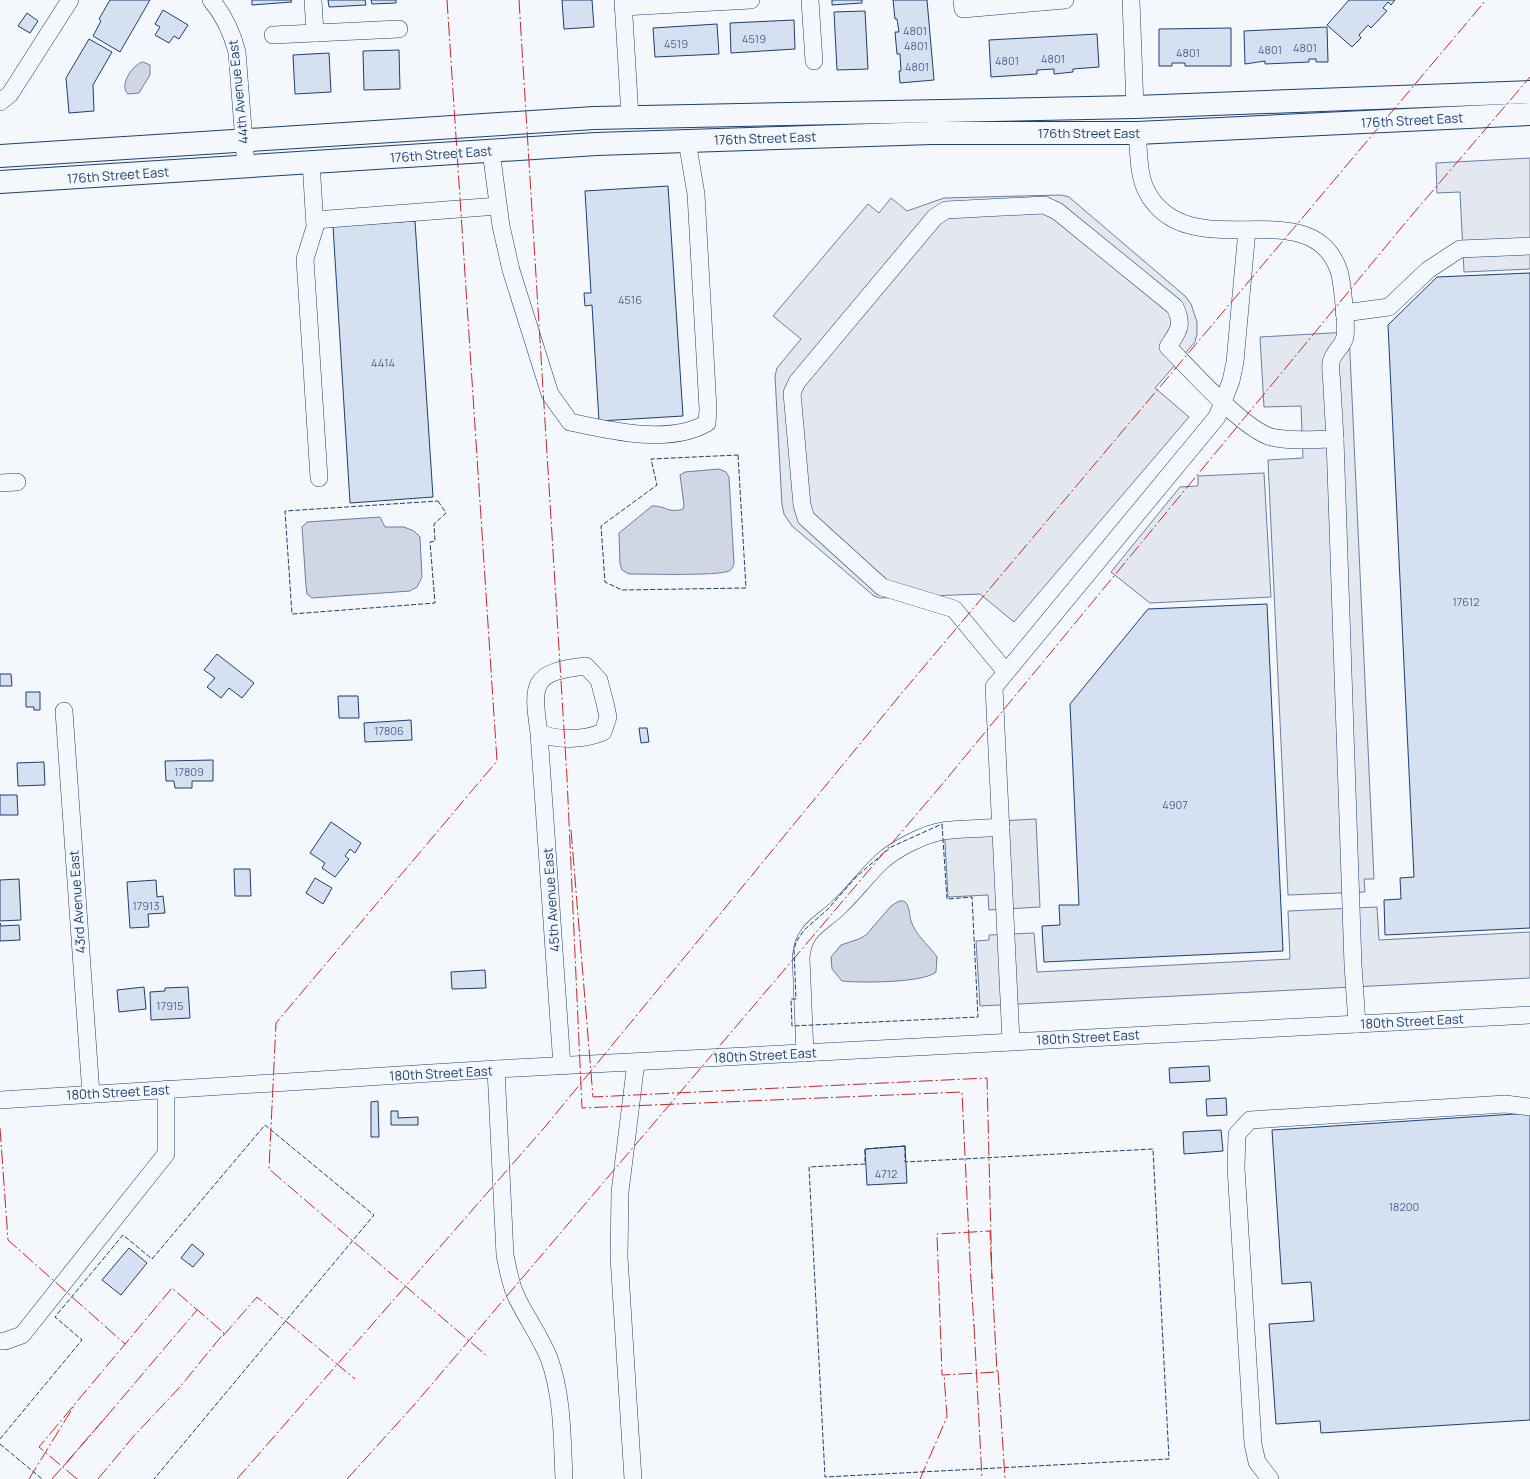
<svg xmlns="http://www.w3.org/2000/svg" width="1530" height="1479" font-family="Manrope,sans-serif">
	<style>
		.parking { fill: #e3e8f0; stroke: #687fa3 }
		.water { fill: #cfd7e4; stroke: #687fa3 }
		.building { fill: #d5e0f0; stroke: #1d3f73 }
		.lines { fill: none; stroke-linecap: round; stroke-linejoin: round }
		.minor-casing { stroke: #1d3f73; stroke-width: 18 }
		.major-casing { stroke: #1d3f73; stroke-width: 24 }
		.minor { stroke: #f4f7fb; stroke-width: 17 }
		.major { stroke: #f4f7fb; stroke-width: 22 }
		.fence { stroke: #1d3f73; stroke-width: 1; stroke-dasharray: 5 2; stroke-linecap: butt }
		.power { stroke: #c62828; stroke-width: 1; stroke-dasharray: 14 3 2 3; stroke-linecap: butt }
		.labels { text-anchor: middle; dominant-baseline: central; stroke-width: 3; stroke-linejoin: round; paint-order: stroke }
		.number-label { font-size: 11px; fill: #4b6792 }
		.street-label { font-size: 13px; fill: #1d3f73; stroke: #f4f7fb }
	</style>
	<rect width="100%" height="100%" fill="#f4f7fb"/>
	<!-- parking -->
	<g class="parking">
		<polygon points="1530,158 1530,269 1464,272 1460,192 1437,193 1436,163"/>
		<polygon points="1061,195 1069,197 1185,296 1191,304 1197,322 1197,334 1195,342 1155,388 1189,417 1014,622 980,594 880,598 874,596 792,526 784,514 782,505 775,376 777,368 801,339 773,316 868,204 879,213 891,198 907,211 944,198"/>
		<polygon points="1349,332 1374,879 1364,879 1365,892 1288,895 1268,460 1303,458 1301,406 1264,407 1260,337"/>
		<polygon points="1264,473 1271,597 1150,603 1111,572 1180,487 1198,486 1198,476"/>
		<polygon points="1036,819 1040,907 989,910 988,895 948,897 944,824"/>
		<polygon points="1377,907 1379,940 1530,932 1530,978 980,1006 976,941 989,940 989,935 1034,933 1037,972 1290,959 1288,911"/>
	</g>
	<!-- water -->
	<g class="water">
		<path d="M143,62L150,65V75L139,93L128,94C118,85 134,63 143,62Z"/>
		<path d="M719,469L726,472L729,477L734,563C733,566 733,569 729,571C719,576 646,574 629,574L622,570L620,564L619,533L652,506C665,505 668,514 683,509L684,505L680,475L685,472Z"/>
		<polygon points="380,517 385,527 404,527 414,531 420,537 422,577 417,587 410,591 312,598 307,594 306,586 302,527 307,522"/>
		<path d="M899,901H904C910,905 909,914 911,921C916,936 928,944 937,957L936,972C924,983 859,983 842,981L832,969L831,957L841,945L859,939L866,935L891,906Z"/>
	</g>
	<!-- building -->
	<g class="building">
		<polygon points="110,0 150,0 120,52 93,36 101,21 99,19"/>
		<polygon points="252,0 291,0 292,2 252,5"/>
		<polygon points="328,0 365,0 366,5 329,7"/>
		<polygon points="371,0 396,0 396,3 372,4"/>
		<polygon points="562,0 592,0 594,27 564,29"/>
		<polygon points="832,0 862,0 862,3 832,5"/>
		<polygon points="893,0 927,0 934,80 900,83 899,71 901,71 900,54 897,54 895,32 899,32 897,19 895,19"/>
		<polygon points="1349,0 1395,0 1391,5 1388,2 1383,8 1387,11 1371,28 1368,25 1359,35 1361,38 1352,47 1327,25"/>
		<polygon points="163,10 188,25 179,39 174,36 169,43 155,35 160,27 155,24"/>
		<polygon points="865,11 868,69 837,70 834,12"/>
		<polygon points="27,13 38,21 30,33 18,26"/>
		<polygon points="794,20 795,49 731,53 730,23"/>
		<polygon points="717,24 719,54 655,57 653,28"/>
		<polygon points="1327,27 1328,62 1316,62 1316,59 1309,59 1309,62 1265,64 1265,61 1245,64 1244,31"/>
		<polygon points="1231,28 1231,66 1185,66 1185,63 1172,63 1172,66 1159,66 1159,29"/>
		<polygon points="1097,34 1099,67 1073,69 1073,72 1054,74 1054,69 1037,70 1037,74 991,77 989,40"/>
		<polygon points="89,39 112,52 93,85 94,111 69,113 66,78"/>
		<polygon points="399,50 400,89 364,90 363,51"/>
		<polygon points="329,53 331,92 295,94 293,55"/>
		<polygon points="668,186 683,416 599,421 592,305 585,306 584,293 591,293 585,191"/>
		<polygon points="415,221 433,497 350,503 333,226"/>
		<polygon points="1530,273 1530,928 1385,935 1384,900 1401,899 1400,878 1414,877 1388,325 1437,277"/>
		<polygon points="1267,604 1283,951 1044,962 1042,926 1060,925 1059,905 1079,905 1070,704 1148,609"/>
		<polygon points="217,654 254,683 242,698 229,688 221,698 207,687 215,678 204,670"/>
		<polygon points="0,674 11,674 12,686 0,686"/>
		<polygon points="26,692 40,692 40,710 34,710 34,707 26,707"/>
		<polygon points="338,696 358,696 359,718 339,718"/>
		<polygon points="411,720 412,740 365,742 364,723"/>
		<polygon points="639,728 647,728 649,742 641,743"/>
		<polygon points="213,760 213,781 192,781 192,788 175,788 174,781 166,781 165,761"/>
		<polygon points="44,762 45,785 18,786 17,763"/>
		<polygon points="0,795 17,795 18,815 0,815"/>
		<polygon points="331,822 361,843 355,853 350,849 345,856 349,859 335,877 322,868 325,863 310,853"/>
		<polygon points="234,869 250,869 251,896 235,896"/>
		<polygon points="315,878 332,888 323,904 306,893"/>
		<polygon points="19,879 21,920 0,921 0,880"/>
		<polygon points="156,880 157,897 163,896 165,913 148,914 149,927 130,928 127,882"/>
		<polygon points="0,923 1,926 19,925 20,940 0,941"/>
		<polygon points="485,970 486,988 452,989 451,972"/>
		<polygon points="144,987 146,1009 119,1012 117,990"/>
		<polygon points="188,987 190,1018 151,1020 150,992 165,991 165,988"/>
		<polygon points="1209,1066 1210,1081 1170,1083 1169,1068"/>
		<polygon points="1226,1098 1227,1115 1207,1116 1206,1099"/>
		<polygon points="378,1101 379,1137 371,1137 371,1102"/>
		<polygon points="391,1111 398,1111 398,1118 418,1117 418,1125 391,1125"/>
		<polygon points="1530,1113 1530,1420 1321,1433 1320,1421 1276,1424 1269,1324 1314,1321 1311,1282 1282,1284 1272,1130"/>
		<polygon points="1221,1130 1223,1151 1184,1154 1183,1132"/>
		<polygon points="905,1146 907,1183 867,1185 865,1149"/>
		<polygon points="192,1244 204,1254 193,1267 181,1258"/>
		<polygon points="129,1248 147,1263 121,1295 102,1280"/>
	</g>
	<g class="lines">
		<!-- minor casing -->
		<g class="minor-casing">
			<g id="minor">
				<path d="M211,0C224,15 232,33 237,52L246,167"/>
				<polyline points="313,0 315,33"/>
				<polyline points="623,0 630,117"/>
				<polyline points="810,0 814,61"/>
				<polyline points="962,0 963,9 1065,0"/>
				<polyline points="1131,0 1135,107"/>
				<polyline points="623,7 751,0"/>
				<polyline points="273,35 399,29"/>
				<polyline points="0,102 10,94 70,0"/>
				<path d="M1137,133C1139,151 1138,176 1147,192C1189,270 1311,188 1339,271C1342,280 1347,327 1345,337C1343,347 1332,353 1331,363C1330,371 1332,380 1332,387C1333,405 1334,422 1335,439L1353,965L1357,1024"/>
				<path d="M491,151L501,226L511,270L550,394L570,422C611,431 669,445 707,423L708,409L696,194L687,141"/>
				<polyline points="311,162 315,227 305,259 319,478"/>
				<polyline points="315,220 498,206"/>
				<polyline points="1344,313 1389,307 1428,270 1460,249 1530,246"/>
				<polyline points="0,483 17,482"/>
				<path d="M1006,672L954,609L882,587L806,518L802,505L792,393L797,382L935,217L946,210L1044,205L1057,211L1175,307C1184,326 1178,331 1168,347C1190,369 1243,429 1271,437C1291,442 1315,439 1335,439"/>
				<polyline points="64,711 91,1094"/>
				<path d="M539,733C559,741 584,740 603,732L608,717L605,703L599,680L586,666C531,672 532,684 539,733L562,1066"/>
				<polyline points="1011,1041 994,687 1217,417 1231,381 1235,362 1247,230"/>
				<path d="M805,1053L801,958C803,929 820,925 839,907C854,893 866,876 881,862C895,849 924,834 943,831C962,828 982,829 1001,827"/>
				<path d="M496,1069L505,1255C508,1269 510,1283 516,1296C526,1317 540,1336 549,1358C563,1397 562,1438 564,1479"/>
				<polyline points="0,1100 496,1069 1530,1015"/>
				<polyline points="0,1341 5,1341 22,1335 166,1154 166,1089"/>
				<polyline points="633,1479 619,1257 620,1192 636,1062"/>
				<polyline points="1270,1479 1257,1462 1253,1444 1236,1168 1237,1134 1250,1120 1505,1104 1530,1107"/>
			</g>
		</g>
		<!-- major casing -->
		<g class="major-casing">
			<g id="major">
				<polyline points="0,156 594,118 1135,107 1530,92"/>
				<polyline points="0,182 596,144 932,133 1137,133 1530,114"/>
			</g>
		</g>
		<!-- minor -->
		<use href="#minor" class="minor"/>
		<!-- major -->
		<use href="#major" class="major"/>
		<!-- fence -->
		<g class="fence">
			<polygon points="738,455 746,588 622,590 605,582 601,526 657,485 651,459"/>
			<polygon points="438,501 446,513 434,524 435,541 430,542 435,603 292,614 285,511"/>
			<polygon points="942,824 947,899 972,897 978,1017 792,1026 791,999 796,999 794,950 796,942 804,930 828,909 857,876 891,847"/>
			<polygon points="905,1146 905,1162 1153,1149 1169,1459 825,1477 809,1167 865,1164 865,1149"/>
			<polyline points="0,1439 82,1340 55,1317 123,1235 152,1259 265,1125 374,1215 154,1479"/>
			<polyline points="0,1444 42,1479"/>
		</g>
		<!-- power -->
		<g class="power">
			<polyline points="447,0 497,761 276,1023 269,1169 488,1357"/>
			<polyline points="519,0 567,778 582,1108 962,1092 971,1281"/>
			<polyline points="571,830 593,1097 987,1078 992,1279 990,1231 937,1234 942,1375 997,1372 992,1279"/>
			<polyline points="0,1128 8,1240 125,1344"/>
			<polyline points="971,1280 974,1326"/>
			<polyline points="974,1325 982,1479"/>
			<polyline points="223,1336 257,1297 355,1379"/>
			<polyline points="998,1371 1005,1479"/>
			<polyline points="106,1417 197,1310"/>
			<polyline points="29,1479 74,1406"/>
			<polyline points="52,1479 106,1417 63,1467"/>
			<polyline points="77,1479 39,1447 172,1288 224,1333 180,1387"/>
			<polyline points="98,1479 133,1437 180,1387"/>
			<polyline points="237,1479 544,1128 901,694 1486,0"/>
			<polyline points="347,1479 415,1404 944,782 1406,222 1530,77"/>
			<polyline points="920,1479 947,1417 944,1375"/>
		</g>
	</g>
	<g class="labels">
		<!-- number labels -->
		<g class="number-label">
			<text x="915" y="30">4801</text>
			<text x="754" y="38">4519</text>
			<text x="676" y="43">4519</text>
			<text x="916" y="45">4801</text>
			<text x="1305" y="47">4801</text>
			<text x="1270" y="49">4801</text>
			<text x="1188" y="52">4801</text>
			<text x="1053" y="58">4801</text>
			<text x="1007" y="60">4801</text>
			<text x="917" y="66">4801</text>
			<text x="630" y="299">4516</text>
			<text x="383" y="362">4414</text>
			<text x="1466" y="601">17612</text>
			<text x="389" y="730">17806</text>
			<text x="189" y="771">17809</text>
			<text x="1175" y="804">4907</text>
			<text x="146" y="905">17913</text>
			<text x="170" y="1005">17915</text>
			<text x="886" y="1173">4712</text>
			<text x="1404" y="1206">18200</text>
		</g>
		<!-- street labels -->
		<g class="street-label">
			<text transform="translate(238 92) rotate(-96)">44th Avenue East</text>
			<text transform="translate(1412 120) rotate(-3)">176th Street East</text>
			<text x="1089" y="133">176th Street East</text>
			<text transform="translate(765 138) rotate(-2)">176th Street East</text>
			<text transform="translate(441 154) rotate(-4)">176th Street East</text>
			<text transform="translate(118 175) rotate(-4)">176th Street East</text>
			<text transform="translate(551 900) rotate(-94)">45th Avenue East</text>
			<text transform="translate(77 902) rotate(-94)">43rd Avenue East</text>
			<text transform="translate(1412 1021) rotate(-3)">180th Street East</text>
			<text transform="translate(1088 1037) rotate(-3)">180th Street East</text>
			<text transform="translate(765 1055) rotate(-3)">180th Street East</text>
			<text transform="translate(441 1073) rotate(-3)">180th Street East</text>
			<text transform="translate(118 1092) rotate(-3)">180th Street East</text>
		</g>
	</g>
</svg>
